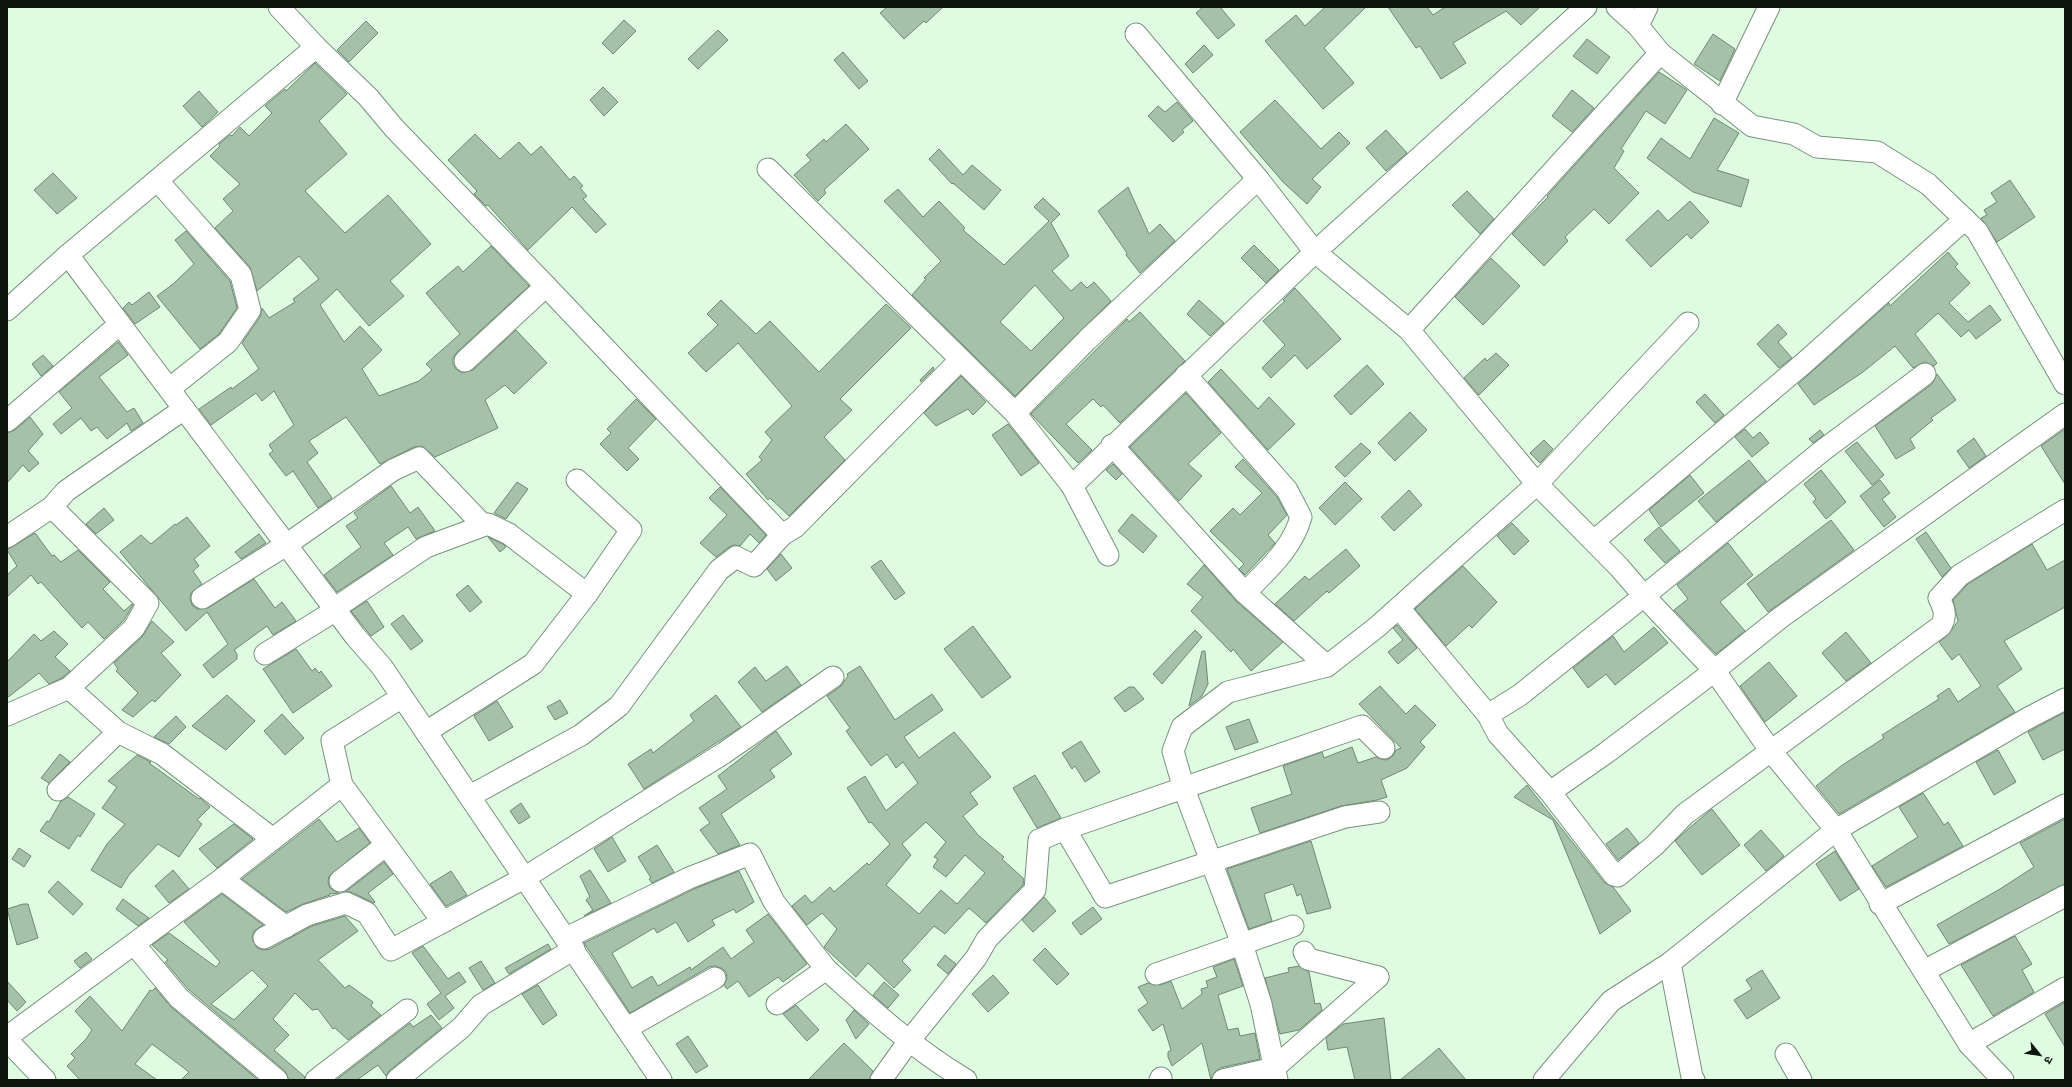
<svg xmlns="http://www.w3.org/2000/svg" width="2072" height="1087" font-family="'Crimson Pro','Noto Sans Devanagari',serif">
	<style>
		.building { fill: #a6c1a9; stroke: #6f8972; fill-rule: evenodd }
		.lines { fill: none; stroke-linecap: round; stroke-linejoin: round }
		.minor-casing { stroke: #78927b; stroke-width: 23 }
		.minor { stroke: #fff; stroke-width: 21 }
	</style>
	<rect width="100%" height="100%" fill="#dffbe2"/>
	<!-- building -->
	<g class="building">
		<polygon points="887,7 943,7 926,23 924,21 904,39 880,13"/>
		<polygon points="1203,7 1220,7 1235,25 1218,39 1196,13"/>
		<polygon points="1325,7 1366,7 1324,48 1354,83 1323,109 1265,41 1296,15 1305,26"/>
		<polygon points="1388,7 1427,7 1433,15 1445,7 1540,7 1521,25 1506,11 1453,43 1466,63 1441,79 1420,46 1416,48"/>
		<polygon points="624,20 636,31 613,54 602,43"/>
		<polygon points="366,21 378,33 349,62 337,50"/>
		<polygon points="718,30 728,40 698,69 688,59"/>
		<polygon points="1713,34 1735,49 1720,81 1694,64"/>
		<polygon points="1587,39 1610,57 1597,74 1573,56"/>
		<polygon points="1204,45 1213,55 1193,73 1185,64"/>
		<polygon points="843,52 868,81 859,89 834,60"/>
		<polygon points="315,63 347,94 319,121 347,154 305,191 345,233 388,195 431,244 390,281 404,296 369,326 337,289 320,305 344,342 360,326 382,350 362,369 379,396 419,381 432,370 426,364 460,334 426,293 458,266 463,272 491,246 529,286 457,352 453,358 453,364 456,369 462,373 473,370 516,330 547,363 514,394 505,385 485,400 498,428 435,457 422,446 414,447 380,464 346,417 309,441 318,453 307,462 332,498 318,508 293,471 286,476 269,454 273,451 269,445 294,425 274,391 262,401 256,393 211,425 199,409 231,387 232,389 259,369 242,343 260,317 262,308 269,318 295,302 293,299 319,279 299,256 257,291 250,267 215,228 233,211 223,199 240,184 210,156 220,146 219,144 230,135 232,136 240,127 249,136 272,113 265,106 285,89 286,91"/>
		<polygon points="1659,72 1687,90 1665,124 1646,111 1621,149 1624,151 1614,168 1639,193 1609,224 1594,209 1565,237 1568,241 1544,266 1512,234 1548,197 1547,196"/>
		<polygon points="603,87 618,102 604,116 590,100"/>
		<polygon points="1572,90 1594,108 1572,132 1552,116"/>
		<polygon points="199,91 218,112 202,127 183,106"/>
		<polygon points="1275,100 1321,149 1339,132 1350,143 1312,179 1321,187 1307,204 1283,182 1240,132"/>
		<polygon points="1177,102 1193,121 1182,130 1184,132 1173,142 1148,116 1158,106 1165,112"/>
		<polygon points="1714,118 1739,133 1717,170 1749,180 1741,207 1693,192 1647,158 1661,138 1690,159"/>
		<polygon points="846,124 869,149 824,190 826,193 818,201 794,175 811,160 806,155 824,139 826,142"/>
		<polygon points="1386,130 1407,153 1386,171 1366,148"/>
		<polygon points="475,134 500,159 519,142 531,155 541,146 570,180 574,176 583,186 580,188 587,196 583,199 606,224 596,233 572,207 528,250 488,205 486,206 474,194 477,191 448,160"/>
		<polygon points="939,149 963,175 972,165 1001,190 984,210 953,183 952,184 929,159"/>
		<polygon points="53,173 77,198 57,214 34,190"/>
		<polygon points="2010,180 2035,217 1997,242 1981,218 1987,215 1984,210 1997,202 1991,193"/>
		<polygon points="1128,187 1149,234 1160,224 1175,241 1140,273 1126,255 1127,253 1098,211"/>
		<path d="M898,189L923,217L939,201L965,228L963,230L1004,265L1049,221L1034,207L1043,198L1060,214L1051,223L1069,256L1052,271L1071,291L1081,282L1087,288L1094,282L1111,301L1015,396L912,295L926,279L924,278L941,261L884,201ZM1035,285L1064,318L1031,351L1000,322Z"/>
		<polygon points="1467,191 1494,219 1480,234 1452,205"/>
		<polygon points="1690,201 1709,222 1691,239 1687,234 1651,267 1626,240 1658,210 1668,221"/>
		<polygon points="186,231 230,281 237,308 219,334 200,349 157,296 173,284 194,264 175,240"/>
		<polygon points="1254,245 1279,270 1266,283 1241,258"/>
		<polygon points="1948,252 1958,264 1955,267 1970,283 1949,303 1968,322 1990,305 2001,320 1976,339 1969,330 1961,337 1938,313 1915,334 1937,363 1934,366 1924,362 1913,368 1895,346 1863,372 1814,405 1798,384 1889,303 1890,306"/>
		<polygon points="1491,258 1520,286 1483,325 1455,297"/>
		<polygon points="1295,288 1341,339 1307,369 1295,355 1271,378 1262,368 1285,345 1263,321 1285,301 1283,300"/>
		<polygon points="149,292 160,307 135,324 123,308 129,302 132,305"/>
		<polygon points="721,300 756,334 770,321 819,372 886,304 911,328 840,399 852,410 824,437 845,460 789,516 770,498 768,500 746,474 762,460 759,457 772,440 765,432 792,406 738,343 706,372 688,353 718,325 707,314"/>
		<polygon points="1199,300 1224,323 1210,336 1187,314"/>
		<polygon points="1140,312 1185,361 1120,423 1103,405 1101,407 1093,399 1066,424 1092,450 1078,463 1031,414 1127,319 1129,322"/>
		<polygon points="1778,324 1787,334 1778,342 1792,358 1779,368 1757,344"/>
		<polygon points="118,342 128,355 99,377 127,412 134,408 143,423 131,431 127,423 107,439 97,427 91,431 81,418 61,434 53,424 72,408 59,392"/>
		<polygon points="1496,353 1509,365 1479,395 1464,378 1485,358 1487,361"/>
		<polygon points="43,355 53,366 41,376 32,364"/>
		<polygon points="1367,365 1384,384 1351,415 1334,396"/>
		<polygon points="933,367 934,369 921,382 920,380"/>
		<polygon points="1221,369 1258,409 1269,397 1295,424 1268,450 1208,382"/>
		<polygon points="1937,374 1956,400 1931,418 1933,420 1910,439 1915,448 1896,459 1875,426 1932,384"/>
		<polygon points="961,376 986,402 973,415 968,409 936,426 924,413"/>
		<polygon points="1186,393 1221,433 1188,464 1202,476 1179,501 1130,447"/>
		<polygon points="1705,394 1724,415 1715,423 1696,402"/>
		<polygon points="636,399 656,419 628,448 639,459 627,471 600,444 611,433 607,429"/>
		<polygon points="1410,412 1427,430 1395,461 1378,443"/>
		<polygon points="30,417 43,434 28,451 39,463 29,472 23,465 7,483 7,433 15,430"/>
		<polygon points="1008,424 1039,463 1021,476 992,435"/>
		<polygon points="1745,429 1753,438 1760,432 1769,443 1752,457 1735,437"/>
		<polygon points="2065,429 2065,484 2041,446"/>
		<polygon points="1820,430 1824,435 1813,443 1809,439"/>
		<polygon points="1974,438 1986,456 1969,468 1957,451"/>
		<polygon points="1544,440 1553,449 1540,463 1530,453"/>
		<polygon points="1857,442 1884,475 1872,485 1845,451"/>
		<polygon points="1361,443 1371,452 1345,477 1335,467"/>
		<polygon points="1243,459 1277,497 1287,515 1268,535 1275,543 1245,575 1239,569 1244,564 1210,531 1233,508 1240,515 1262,493 1235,467"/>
		<polygon points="1749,460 1766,481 1716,522 1698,501"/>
		<polygon points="1113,464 1122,474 1116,480 1106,470"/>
		<polygon points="1821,470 1846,502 1826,519 1813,502 1816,499 1804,484"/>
		<polygon points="1690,475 1704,493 1661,527 1649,510"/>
		<polygon points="1880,480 1890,493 1882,499 1896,517 1884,527 1860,496"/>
		<polygon points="517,482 528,489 506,519 494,513"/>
		<polygon points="1345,482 1362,499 1335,525 1319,508"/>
		<polygon points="391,486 410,513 418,507 435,531 416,539 408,527 384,543 393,555 337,592 324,575 361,547 346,526 358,518 354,513"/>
		<polygon points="720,487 766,535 759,543 750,534 740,546 734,545 729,547 716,557 700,543 727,515 709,498"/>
		<polygon points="1409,490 1422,505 1394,531 1381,517"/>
		<polygon points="104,508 114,520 96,534 86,524"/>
		<polygon points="1132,514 1157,536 1143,553 1118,531"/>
		<polygon points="187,517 210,546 194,559 199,566 193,571 202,584 191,593 190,599 192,605 197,609 208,608 254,579 275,608 282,602 296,621 273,635 267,626 234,650 237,654 237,659 213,678 203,665 228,644 207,612 186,631 120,552 141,535 151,544 175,524 176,525"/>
		<polygon points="1831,520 1854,550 1768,612 1747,584"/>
		<polygon points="1512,523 1529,541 1514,555 1497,536"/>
		<polygon points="1659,527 1680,551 1665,563 1644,540"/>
		<polygon points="1926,532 1951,568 1942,577 1916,539"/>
		<polygon points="35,533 52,556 54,555 61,562 78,550 110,582 103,589 124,611 132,604 133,605 124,620 104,639 88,622 82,628 41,582 38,584 31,575 7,597 7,575 17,566 7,550"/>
		<polygon points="259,534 266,543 241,559 235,552"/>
		<polygon points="488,537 503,544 506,547 500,552"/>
		<polygon points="1728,543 1753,575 1720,602 1745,631 1716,654 1674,610 1688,599 1677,585"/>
		<polygon points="2032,544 2047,570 2065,560 2065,607 2004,641 2022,669 1997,686 2015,712 1839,814 1816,786 1841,766 1884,738 1882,735 1939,699 1937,696 1949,688 1958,702 1981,686 1959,654 1952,660 1939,642 1948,635 1958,621 1953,600 1968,584"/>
		<polygon points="1346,549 1360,566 1329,593 1327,591 1294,621 1275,604 1305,576 1309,580"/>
		<polygon points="781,554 792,568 776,581 767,569"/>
		<polygon points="881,560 905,593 895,600 871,567"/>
		<polygon points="1204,565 1237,602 1283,642 1251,671 1233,649 1231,652 1191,611 1203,597 1187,584"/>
		<polygon points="1463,566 1497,602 1472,628 1469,625 1446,646 1415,609"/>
		<polygon points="468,585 482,602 470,612 456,595"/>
		<polygon points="367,601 384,627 371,636 351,611"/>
		<polygon points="403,615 423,641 411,650 391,624"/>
		<polygon points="152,621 174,642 161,653 181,675 155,702 152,700 133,717 122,710 138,693 116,671 118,669 114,663 142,637"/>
		<polygon points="1397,625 1417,648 1398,664 1388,652 1403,640 1393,628"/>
		<polygon points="973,626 1011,677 982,698 944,649"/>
		<polygon points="1654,627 1668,643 1615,685 1606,674 1588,688 1573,668 1613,636 1624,652"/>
		<polygon points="1195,630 1202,637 1162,684 1153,674"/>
		<polygon points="54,631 68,644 55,657 70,671 62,678 49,684 39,673 7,698 7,662 34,634 41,641"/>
		<polygon points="1846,632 1871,663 1846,681 1822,653"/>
		<polygon points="296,649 312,671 315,668 319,673 321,671 332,686 293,713 263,669"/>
		<polygon points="1202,651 1205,651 1208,684 1202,696 1189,706"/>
		<polygon points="1769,662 1797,696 1765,722 1740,686"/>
		<polygon points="787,666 801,685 762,712 738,682 755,667 766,681"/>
		<path d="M860,666L895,720L932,694L943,710L904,737L919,758L954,732L966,746L991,777L970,793L978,804L963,816L978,835L1004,857L1002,859L1024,879L1023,885L986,923L969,908L945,934L934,926L902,961L911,970L894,988L868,963L856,977L824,947L837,929L822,913L807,925L792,906L805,895L812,903L830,887L834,892L867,863L869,865L890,844L871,822L869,823L847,788L865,776L886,811L918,783L903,762L896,768L887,754L871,766L846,731L850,728L827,696L840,687L848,676L847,674ZM926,822L946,842L934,857L938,859L933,867L946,877L965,855L985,873L957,904L941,890L919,914L886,885L911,855L902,844Z"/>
		<polygon points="1380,686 1406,714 1415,705 1436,725 1420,742 1425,747 1407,768 1381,780 1387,797 1377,800 1341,806 1260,833 1251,808 1292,794 1283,766 1322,752 1324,758 1352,747 1358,763 1376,757 1381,759 1387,760 1393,756 1396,750 1401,748 1359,704"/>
		<polygon points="1129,687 1134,687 1144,699 1125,712 1114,698"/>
		<polygon points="227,695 255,721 226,750 192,726"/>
		<polygon points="716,695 741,727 644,789 628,764 651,749 653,753 694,721 690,715"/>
		<polygon points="560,700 568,713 555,720 547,707"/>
		<polygon points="497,701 513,727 489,741 474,716"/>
		<polygon points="2065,712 2065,749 2043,760 2028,732"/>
		<polygon points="282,714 304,738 285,755 264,731"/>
		<polygon points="176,716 186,727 169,744 154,737"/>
		<polygon points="1249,719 1258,742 1235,750 1226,727"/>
		<polygon points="776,731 792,754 770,770 775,777 721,814 740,845 718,854 700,830 710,823 699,808 727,789 718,776"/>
		<polygon points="1081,741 1100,772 1085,782 1075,766 1072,769 1062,753"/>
		<polygon points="1998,750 2016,782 1994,795 1976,762"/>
		<polygon points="60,754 70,762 49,783 41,778"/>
		<polygon points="137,755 151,762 149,763 199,799 200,798 210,807 197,820 202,824 179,857 158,844 129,875 121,888 91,870 107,844 125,824 102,808 117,787 108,781"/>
		<polygon points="1035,775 1061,818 1037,828 1013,788"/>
		<polygon points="1527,785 1604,882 1613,887 1631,911 1600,934 1553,820 1514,797"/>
		<polygon points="1923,793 1944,825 1948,822 1963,846 1886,887 1872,866 1918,837 1899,807"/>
		<polygon points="68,797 95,814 80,837 78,835 69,849 40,831 47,821 49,822 61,801"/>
		<polygon points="521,803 530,817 519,824 510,811"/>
		<polygon points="1712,809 1740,845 1702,875 1675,841 1688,829"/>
		<polygon points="319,819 337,842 359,828 370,843 329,876 328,882 330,888 339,893 329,894 330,895 303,904 286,912 242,879"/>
		<polygon points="2065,819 2065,884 1949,944 1937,925 2000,889 2034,867 2020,843"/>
		<polygon points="234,824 253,839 217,868 199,849"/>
		<polygon points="1627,828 1639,843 1618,860 1606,844"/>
		<polygon points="1761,830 1784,856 1766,871 1744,845"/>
		<polygon points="612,837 626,861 608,872 594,849"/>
		<polygon points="1311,841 1331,908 1307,914 1301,894 1297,896 1293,884 1264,894 1272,921 1249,929 1227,869"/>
		<polygon points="657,845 674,872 652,883 649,879 651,878 638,857"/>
		<polygon points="19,848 31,856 24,867 12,859"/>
		<polygon points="1835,851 1859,889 1840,901 1816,864"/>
		<polygon points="384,862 393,874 368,893 375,902 374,903 351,892 345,892"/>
		<polygon points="173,870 189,889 169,903 155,886"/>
		<polygon points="590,870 611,903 584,916 593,910 586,900 590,897 580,876"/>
		<polygon points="451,871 467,895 446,906 430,884"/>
		<polygon points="739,871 754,902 736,913 734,909 712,920 715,925 688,942 676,922 657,933 654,928 612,953 632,988 652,976 658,986 690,967 691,970 723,947 731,959 754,942 746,930 768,914 807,964 783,982 778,977 749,997 738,981 727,989 724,985 727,978 726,972 721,968 715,966 709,967 630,1013 584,943 694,889"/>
		<polygon points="58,881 83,904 73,915 48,892"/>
		<path d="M222,894L263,925L254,931L252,938L257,948L263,950L270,949L312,926L345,916L358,931L318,960L345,988L349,985L373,1002L371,1006L381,1015L348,1040L335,1028L333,1029L318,1009L312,1010L295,993L273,1019L289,1035L274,1050L305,1077L304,1080H289L285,1071L188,989L165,962L168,960L152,945L169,933L216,967L220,962L184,922ZM252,970L268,986L234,1020L211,1004Z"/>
		<polygon points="1044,897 1056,911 1033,932 1022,920"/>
		<polygon points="123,899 135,908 149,918 138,926 116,909"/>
		<polygon points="23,904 28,904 38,938 17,945 7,909"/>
		<polygon points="1093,907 1102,919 1081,935 1072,923"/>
		<polygon points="2015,936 2032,964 2022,970 2034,992 1993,1016 1961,965"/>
		<polygon points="548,944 551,949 509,974 505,968"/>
		<polygon points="423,946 448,979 459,972 466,982 445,996 454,1008 439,1020 427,1004 441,993 412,953"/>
		<polygon points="1045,948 1069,974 1057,985 1033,960"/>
		<polygon points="86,952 92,959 80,968 74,961"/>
		<polygon points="945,955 956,964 948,974 937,965"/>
		<polygon points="1234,959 1243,986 1218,995 1228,1030 1238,1028 1240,1036 1255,1033 1260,1059 1220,1068 1215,1072 1211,1080 1202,1043 1172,1066 1168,1057 1168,1052 1171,1050 1163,1024 1153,1031 1138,1010 1148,1003 1138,987 1148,983 1160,985 1171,981 1182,1009 1202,994 1201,989 1208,987 1206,981 1217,977 1213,967"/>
		<polygon points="481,961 495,983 483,990 469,968"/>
		<polygon points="1299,966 1309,972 1315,1004 1320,1003 1322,1010 1299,1030 1280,1034 1265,978 1289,972 1288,968"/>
		<polygon points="1762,970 1780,998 1747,1019 1734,1000 1752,989 1746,980"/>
		<polygon points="993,975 1009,993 988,1012 972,994"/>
		<polygon points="7,981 26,1002 17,1011 7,1000"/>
		<polygon points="884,982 899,995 888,1008 873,995"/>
		<polygon points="538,985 557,1015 543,1025 522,994"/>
		<polygon points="155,988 171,1007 258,1080 181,1080 189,1072 152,1044 135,1064 157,1080 80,1080 67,1066 75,1058 71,1054 86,1039 92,1030 75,1011 90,996 122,1031 150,990 152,991"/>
		<polygon points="2065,1002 2065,1047 2045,1014"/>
		<polygon points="796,1005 819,1030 807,1041 783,1014"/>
		<polygon points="854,1010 869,1024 856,1039 846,1020"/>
		<polygon points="431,1015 442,1028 389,1071 386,1076 378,1065 357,1080 336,1080 410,1023 413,1027"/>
		<polygon points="1384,1018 1391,1080 1355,1080 1347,1047 1328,1050 1326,1038 1343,1024"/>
		<polygon points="688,1036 708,1066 696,1073 676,1044"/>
		<polygon points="844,1043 873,1071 869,1080 808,1080"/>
		<polygon points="1439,1048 1466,1080 1400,1080 1420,1064"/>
	</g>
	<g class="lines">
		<!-- minor casing -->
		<g class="minor-casing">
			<g id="minor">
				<polyline points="279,7 316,47 368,97 394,128 546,286 465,361"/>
				<polyline points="1617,7 1638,26 1660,53 1752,126 1794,134 1817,147 1877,152 1928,184 1977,231 2065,384"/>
				<polyline points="1638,26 1647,7"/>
				<polyline points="1136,34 1258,179 1315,252 1409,330 1537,484 1619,567 1644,596 1714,670 1770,750 1836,830 1969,1044 2003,1080"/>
				<polyline points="1722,104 1769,7"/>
				<polyline points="768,169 1015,413 1072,486 1108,555"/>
				<polyline points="157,180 241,275 250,310 228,342 169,389"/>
				<polyline points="68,255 355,636 382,667 661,1080"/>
				<polyline points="546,286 782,535 795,527 960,360"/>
				<polyline points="7,310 68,255 316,47"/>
				<polyline points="1409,330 1660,53"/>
				<path d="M1186,375L1287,490L1301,517C1292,549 1268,569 1245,593"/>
				<polyline points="1015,413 1087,340 1258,179"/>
				<polyline points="7,421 120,324"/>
				<polyline points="1112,445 1245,593 1327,666"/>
				<polyline points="1072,486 1315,252 1586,7"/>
				<polyline points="7,537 52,507 66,491 184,409"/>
				<polyline points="1594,541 1804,363 1965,219"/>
				<polyline points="202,598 286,545 393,470 419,458 483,525"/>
				<path d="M1399,608L1488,715L1498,734L1550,792L1614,875L1618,876L1655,845L1685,814L1941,626C1947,615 1944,608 1939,598L1960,575L2065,510"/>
				<polyline points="265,654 336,610 338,606 426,547 488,524 509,534 587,594"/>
				<polyline points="69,688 118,732 162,754 273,839"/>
				<polyline points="7,715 69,688 134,628 148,603 52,507"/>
				<polyline points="1488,715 1520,695 1644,596 1822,451 1925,374"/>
				<polyline points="426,732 533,664 587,594 631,530 577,480"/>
				<polyline points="342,785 443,922"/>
				<polyline points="58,790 118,732"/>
				<polyline points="1550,792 1606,753 1700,682 1780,618 2065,414"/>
				<polyline points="470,796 581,735 619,706 719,570 736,557 754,566 782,535"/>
				<polyline points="1379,812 1345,817 1105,897 1065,829 1362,726 1384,748"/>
				<polyline points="222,879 286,927"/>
				<polyline points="340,881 386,845"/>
				<polyline points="1880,904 2065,805"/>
				<polyline points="264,938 307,915 346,903 367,913 391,950 524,878 724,753 833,677"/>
				<polyline points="566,938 689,878 750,854 774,902 826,969"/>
				<polyline points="134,944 179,998 277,1080"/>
				<polyline points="1304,952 1308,959 1378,977"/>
				<polyline points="1670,963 1692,1077 1694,1080"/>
				<polyline points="1924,971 2065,896"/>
				<polyline points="1156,974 1293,926"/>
				<path d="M777,1004L826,969C870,1009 914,1049 966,1080"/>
				<polyline points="627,1028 715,978"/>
				<polyline points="7,1037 222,879 342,785 332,741 402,697"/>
				<polyline points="7,1040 45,1080"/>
				<polyline points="1969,1044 2065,988"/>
				<polyline points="1786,1054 1801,1080"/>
				<polyline points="316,1080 407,1010"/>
				<polyline points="397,1080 461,1028 481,1005 574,949"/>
				<polyline points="881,1080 909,1041 976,958 987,939 1035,890 1039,840 1065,829"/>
				<polyline points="1160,1080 1161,1078"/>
				<polyline points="1223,1080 1274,1068 1378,977"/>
				<polyline points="1277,1080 1261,1004 1242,944 1184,789 1173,751 1182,727 1228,692 1327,666 1377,627 1537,484 1688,323"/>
				<polyline points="1544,1080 1611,1001 1670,963 1836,830 2030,717 2065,699"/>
			</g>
		</g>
		<!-- minor -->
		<use href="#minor" class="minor"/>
	</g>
	<!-- border -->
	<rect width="2072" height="1087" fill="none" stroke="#0c160d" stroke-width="16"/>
	<!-- north arrow -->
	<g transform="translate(2040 1055) rotate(120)" stroke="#dffbe2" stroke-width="3" paint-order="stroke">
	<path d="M0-3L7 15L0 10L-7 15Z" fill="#0c160d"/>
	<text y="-6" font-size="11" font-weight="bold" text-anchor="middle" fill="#0c160d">उ</text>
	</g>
</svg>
